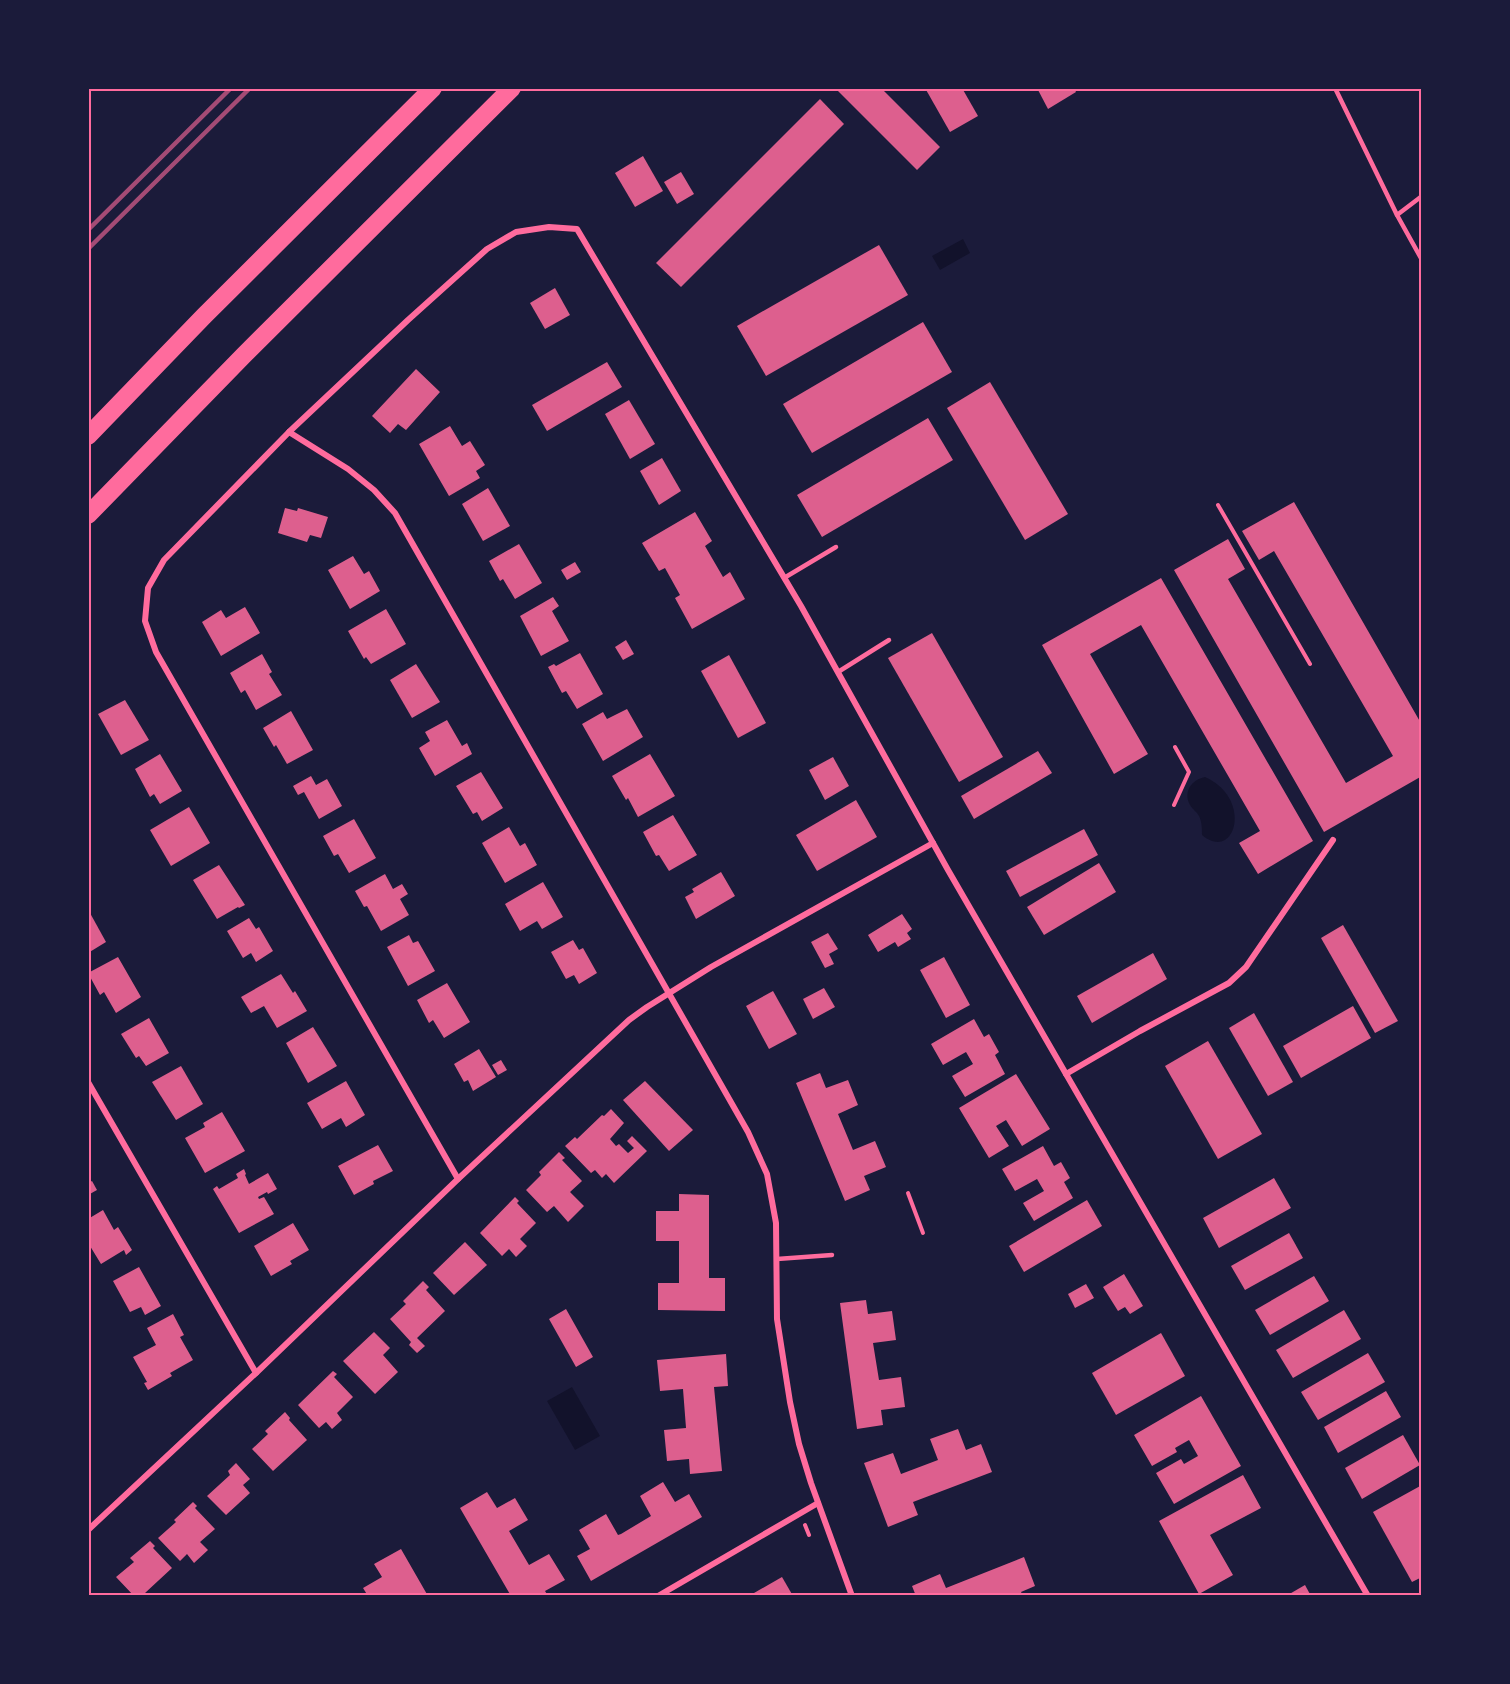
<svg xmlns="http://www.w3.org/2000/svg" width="1510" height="1684" font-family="'Source Sans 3',sans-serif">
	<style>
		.water { fill: #12122b }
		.building { fill: #dd5f8e }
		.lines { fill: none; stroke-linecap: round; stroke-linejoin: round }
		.path { stroke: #ff6b9d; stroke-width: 4 }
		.service { stroke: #ff6b9d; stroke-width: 4.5 }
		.minor { stroke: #ff6b9d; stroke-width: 6 }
		.motorway { stroke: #ff6b9d; stroke-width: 18 }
		.rail { stroke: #a44b75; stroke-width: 4.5 }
		.neatline { fill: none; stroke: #ff6b9d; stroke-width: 2 }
	</style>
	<rect width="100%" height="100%" fill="#1b1b3a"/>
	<!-- water -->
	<g class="water">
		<polygon points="963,239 970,253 940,270 932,256"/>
		<path d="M1205,777C1254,799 1235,863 1202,835C1202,829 1202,822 1199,816C1197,812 1193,810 1190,805C1183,792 1191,780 1205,777Z"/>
		<polygon points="572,1387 600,1436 575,1450 547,1401"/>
	</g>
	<!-- building -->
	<g class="building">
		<polygon points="835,88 881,88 940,147 917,170"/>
		<polygon points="925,88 962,88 978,116 950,132"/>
		<polygon points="1037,88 1074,88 1076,92 1048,109"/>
		<polygon points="820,99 844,124 681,287 656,263"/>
		<polygon points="643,156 663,191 635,207 615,173"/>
		<polygon points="681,172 694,194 677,204 664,182"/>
		<polygon points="879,245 908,295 766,376 737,326"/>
		<polygon points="555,288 570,315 545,329 530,303"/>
		<polygon points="923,322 952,372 812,453 783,404"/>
		<polygon points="607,362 622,387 547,431 532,405"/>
		<polygon points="416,369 440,392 406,430 398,424 390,433 372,416"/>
		<polygon points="990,382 1068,514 1025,540 947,408"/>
		<polygon points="629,400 655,444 630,459 605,414"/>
		<polygon points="928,418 953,460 822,537 797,495"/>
		<polygon points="450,426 462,446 470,441 485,465 476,471 480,478 449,496 419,444"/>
		<polygon points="662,458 681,491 659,505 640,471"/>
		<polygon points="488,488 510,526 483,541 462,504"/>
		<polygon points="1294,502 1422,725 1422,776 1324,832 1174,570 1228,539 1245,569 1228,579 1346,783 1393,756 1274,551 1259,560 1242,531"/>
		<polygon points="285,508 297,511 298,508 328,517 321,538 310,535 307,542 278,533"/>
		<polygon points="695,512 712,541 705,546 723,577 730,572 745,599 692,629 675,598 680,595 665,568 659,571 642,543"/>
		<polygon points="519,544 542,583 515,599 503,579 500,581 489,561"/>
		<polygon points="353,556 364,574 369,571 380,591 350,609 328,570"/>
		<polygon points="575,562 581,572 567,580 561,570"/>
		<polygon points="1161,578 1313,841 1258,874 1239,843 1260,831 1141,625 1090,654 1148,754 1114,774 1042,645"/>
		<polygon points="553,597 559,606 552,611 569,641 541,656 520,616"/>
		<polygon points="245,607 260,633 221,656 202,622 221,610 226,618"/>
		<polygon points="386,609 406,644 371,664 366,657 364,659 348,631"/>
		<polygon points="932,633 1003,757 959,782 888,658"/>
		<polygon points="626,640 634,654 623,660 615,647"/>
		<polygon points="580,653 603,694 577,709 566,691 562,693 548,667 554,664 556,666"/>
		<polygon points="262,654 272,672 269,674 282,695 256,710 245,690 241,693 230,673"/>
		<polygon points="729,655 766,723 738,738 701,671"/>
		<polygon points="416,664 440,702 412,718 390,680"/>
		<polygon points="125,700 149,740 121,755 98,714"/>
		<polygon points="627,709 643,737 603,761 582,724 603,712 607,719"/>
		<polygon points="291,711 313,750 287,764 276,745 274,747 263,728"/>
		<polygon points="447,720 462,746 467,743 472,754 435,776 419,748 430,741 425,732"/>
		<polygon points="1038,751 1052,773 974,819 961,796"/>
		<polygon points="160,754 182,791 160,804 154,794 150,797 135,769"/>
		<polygon points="650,754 675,796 638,817 628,798 626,800 612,776"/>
		<polygon points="833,757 849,786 825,800 809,770"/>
		<polygon points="481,772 503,808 482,821 477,812 473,814 456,786"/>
		<polygon points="311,776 316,785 327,779 342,806 319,819 304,792 298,795 293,786"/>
		<polygon points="856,800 877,837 817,871 796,835"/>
		<polygon points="189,807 210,843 171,866 150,830"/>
		<polygon points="673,815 697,855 669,871 659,855 656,856 643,832"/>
		<polygon points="354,819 376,858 349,873 338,854 334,856 323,836"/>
		<polygon points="509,827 520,846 525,843 537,865 505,883 482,843"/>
		<polygon points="1084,829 1098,855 1020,897 1006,871"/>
		<polygon points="1099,863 1116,892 1044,935 1027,907"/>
		<polygon points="219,865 245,905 239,908 238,907 217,919 193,880"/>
		<polygon points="721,872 735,896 696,919 685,897 694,892 692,889"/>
		<polygon points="385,874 393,889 402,884 408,894 400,899 409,915 381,931 367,906 364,907 355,891"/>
		<polygon points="543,882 563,917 542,929 537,921 520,931 505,904"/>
		<polygon points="90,913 106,942 88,953 88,914"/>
		<polygon points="902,914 912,929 907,933 911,939 898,947 895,942 878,952 868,935"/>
		<polygon points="249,918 256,929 259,927 273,951 256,962 251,953 243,958 227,931"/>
		<polygon points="1343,925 1398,1021 1375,1033 1321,938"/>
		<polygon points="828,933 838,949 829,954 834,964 825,968 811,942"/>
		<polygon points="409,935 413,943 418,941 435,971 408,986 387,947"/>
		<polygon points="573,940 579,950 583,948 597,973 579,984 574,975 566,979 551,952"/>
		<polygon points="1153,953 1167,979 1092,1023 1077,996"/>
		<polygon points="118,957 141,997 116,1013 104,992 100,995 88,973"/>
		<polygon points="944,957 970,1005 946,1018 920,970"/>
		<polygon points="281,974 293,993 295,991 307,1011 277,1028 264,1006 251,1013 241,997"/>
		<polygon points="447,983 470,1022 444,1038 433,1020 429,1023 417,1000"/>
		<polygon points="824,988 835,1007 813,1019 803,999"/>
		<polygon points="773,991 797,1034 769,1049 746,1006"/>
		<polygon points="1353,1006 1371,1038 1301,1078 1283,1046"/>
		<polygon points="1254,1013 1293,1082 1268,1096 1229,1028"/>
		<polygon points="149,1018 169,1053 146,1066 139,1056 136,1058 121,1034"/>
		<polygon points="974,1019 984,1037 989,1034 999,1052 995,1055 1005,1074 965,1097 952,1076 973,1064 966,1052 943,1065 931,1044"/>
		<polygon points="313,1027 337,1066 308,1083 286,1043"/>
		<polygon points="1208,1041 1262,1134 1218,1159 1165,1066"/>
		<polygon points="479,1049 496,1077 473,1091 468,1080 464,1082 454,1064"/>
		<polygon points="501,1060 507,1070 498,1075 492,1065"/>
		<polygon points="181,1066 203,1104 176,1120 152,1082"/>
		<polygon points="820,1073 826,1088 848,1080 858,1105 838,1114 853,1150 875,1141 886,1167 864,1176 870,1190 845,1201 796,1083"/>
		<polygon points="1016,1074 1050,1129 1022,1146 1006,1120 996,1126 1009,1146 989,1158 959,1108"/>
		<polygon points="346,1081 365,1115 346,1127 341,1118 322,1129 307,1103"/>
		<polygon points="645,1081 693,1130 669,1151 623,1100"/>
		<polygon points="611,1109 624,1123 610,1139 616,1146 619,1144 628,1153 634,1148 627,1141 632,1136 647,1151 614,1183 606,1174 602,1178 595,1170 591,1173 565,1146 575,1137 577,1139 602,1115 604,1116"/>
		<polygon points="222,1112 245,1151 205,1173 185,1138 205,1127 203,1123"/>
		<polygon points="378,1145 393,1171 373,1181 374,1184 354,1195 338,1166"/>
		<polygon points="1043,1146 1054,1166 1061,1162 1070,1178 1064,1182 1073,1198 1034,1221 1023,1203 1044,1191 1037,1179 1015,1191 1002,1169"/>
		<polygon points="559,1152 565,1158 562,1160 582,1181 570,1192 584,1206 568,1222 554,1206 547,1212 526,1190 541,1175 539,1172"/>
		<polygon points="244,1169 246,1174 245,1175 249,1184 268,1173 277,1189 268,1194 267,1192 258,1197 259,1199 264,1197 274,1214 239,1233 213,1189 217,1186 219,1189 238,1178 236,1174"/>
		<polygon points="1274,1178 1291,1208 1219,1248 1203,1218"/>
		<polygon points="92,1181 97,1190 88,1195 88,1183"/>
		<polygon points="679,1194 709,1195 709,1278 725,1278 725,1311 658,1310 658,1283 679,1283 679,1241 656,1241 656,1211 679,1211"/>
		<polygon points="515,1197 519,1201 517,1203 536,1223 520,1239 527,1246 516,1257 509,1249 502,1256 480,1233"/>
		<polygon points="1087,1200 1102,1226 1024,1272 1009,1246"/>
		<polygon points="103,1210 114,1230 118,1227 132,1250 126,1255 124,1250 101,1264 90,1246 88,1246 88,1219"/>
		<polygon points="293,1223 309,1250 290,1261 292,1264 271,1276 254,1246"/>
		<polygon points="1289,1233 1303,1258 1245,1290 1231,1266"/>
		<polygon points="465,1242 487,1265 454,1295 433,1273"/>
		<polygon points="139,1267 161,1306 145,1315 141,1307 130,1312 113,1281"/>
		<polygon points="1124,1274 1143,1306 1130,1314 1125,1307 1118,1311 1103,1287"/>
		<polygon points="1314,1276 1329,1301 1270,1335 1255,1310"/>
		<polygon points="423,1281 429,1287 426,1290 445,1311 417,1338 425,1346 417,1353 409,1345 411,1342 390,1319 406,1304 403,1301"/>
		<polygon points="1086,1284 1094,1298 1075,1308 1068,1294"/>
		<polygon points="866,1300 868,1314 892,1311 896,1340 873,1343 879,1380 901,1377 905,1407 881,1410 883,1425 857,1429 840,1303"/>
		<polygon points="566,1309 593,1357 576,1367 549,1319"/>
		<polygon points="1344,1310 1361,1339 1293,1378 1276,1350"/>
		<polygon points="173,1314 184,1335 180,1337 193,1360 170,1373 172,1376 148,1390 144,1383 147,1382 133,1357 156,1345 147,1328"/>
		<polygon points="374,1332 390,1348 383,1355 398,1372 375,1394 343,1361"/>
		<polygon points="1161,1333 1185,1376 1116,1415 1092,1373"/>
		<polygon points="1368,1353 1385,1382 1318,1420 1301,1392"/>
		<polygon points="726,1354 728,1386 714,1387 722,1471 690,1474 689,1459 667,1461 664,1430 686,1428 683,1389 660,1391 657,1360"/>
		<polygon points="333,1371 337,1374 334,1377 353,1397 337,1413 342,1420 332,1429 326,1422 319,1428 298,1405"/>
		<polygon points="1386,1391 1401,1417 1338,1453 1324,1427"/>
		<polygon points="1201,1396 1241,1466 1174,1504 1156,1473 1181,1459 1184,1464 1198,1456 1189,1440 1175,1448 1177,1452 1152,1466 1134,1435"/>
		<polygon points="285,1412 290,1418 289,1420 307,1440 273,1471 252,1449 268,1434 265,1431"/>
		<polygon points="958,1429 966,1450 981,1444 992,1472 913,1502 918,1515 888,1527 864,1463 893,1453 901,1474 938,1460 930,1439"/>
		<polygon points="1403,1435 1420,1465 1362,1499 1345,1468"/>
		<polygon points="236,1463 250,1479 243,1485 250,1493 226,1515 207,1496 230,1475 228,1471"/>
		<polygon points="1243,1475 1261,1508 1210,1535 1233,1575 1199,1594 1159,1521"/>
		<polygon points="663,1482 675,1502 689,1494 702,1517 591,1581 577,1556 590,1549 579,1530 606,1514 618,1535 621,1534 651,1516 640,1496"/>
		<polygon points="1422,1485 1422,1577 1412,1582 1373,1512"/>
		<polygon points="487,1492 497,1508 515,1498 528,1520 509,1531 529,1565 549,1554 565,1580 545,1591 548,1596 511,1596 460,1508"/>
		<polygon points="193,1502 197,1506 195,1508 215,1529 200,1542 208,1550 194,1563 187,1554 180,1561 158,1538 176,1522 174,1520"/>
		<polygon points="150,1541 155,1546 153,1548 172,1568 145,1593 148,1596 134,1596 116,1577 134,1562 130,1558"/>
		<polygon points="401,1549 428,1596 368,1596 363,1588 382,1577 374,1564"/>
		<polygon points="1024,1557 1035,1586 1021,1592 1023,1596 916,1596 912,1586 940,1574 946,1588"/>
		<polygon points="782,1577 793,1596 750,1596 754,1593"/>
		<polygon points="1305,1585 1311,1596 1286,1596"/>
	</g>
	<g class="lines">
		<!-- path -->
		<g class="path">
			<polyline points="1218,505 1310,664"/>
			<polyline points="1174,805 1189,772 1175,747"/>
			<polyline points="908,1193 923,1233"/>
			<polyline points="805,1525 809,1535"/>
		</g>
		<!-- service -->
		<g class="service">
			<polyline points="1335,88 1397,215 1422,260"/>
			<polyline points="1397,215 1422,196"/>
			<polyline points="784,578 836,547"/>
			<polyline points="838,672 889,640"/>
			<polyline points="777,1259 832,1255"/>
		</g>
		<!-- minor -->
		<g class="minor">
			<polyline points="289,432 348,469 374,490 395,513 748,1132 767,1174 776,1223 777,1319 790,1402 799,1444 811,1483 852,1596"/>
			<polyline points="1066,1074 1140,1031 1229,983 1246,967 1333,840"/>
			<polyline points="88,1082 256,1373"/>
			<polyline points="458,1179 156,652 145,621 148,588 164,560 289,432 408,320 487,249 516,232 549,227 577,229 801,606 948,870 1368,1596"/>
			<polyline points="88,1530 256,1373 458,1179 629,1020 647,1007 711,967 933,843"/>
			<polyline points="658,1596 818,1503"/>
		</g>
		<!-- motorway -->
		<g class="motorway">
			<polyline points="88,436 204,316 433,88"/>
			<polyline points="88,515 244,355 512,88"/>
		</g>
		<!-- rail -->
		<g class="rail">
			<polyline points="88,230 231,88"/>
			<polyline points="88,249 250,88"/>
		</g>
	</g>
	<!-- border -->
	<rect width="1510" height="1684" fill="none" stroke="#1b1b3a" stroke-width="180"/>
	<rect x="90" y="90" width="1330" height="1504" class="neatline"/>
</svg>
